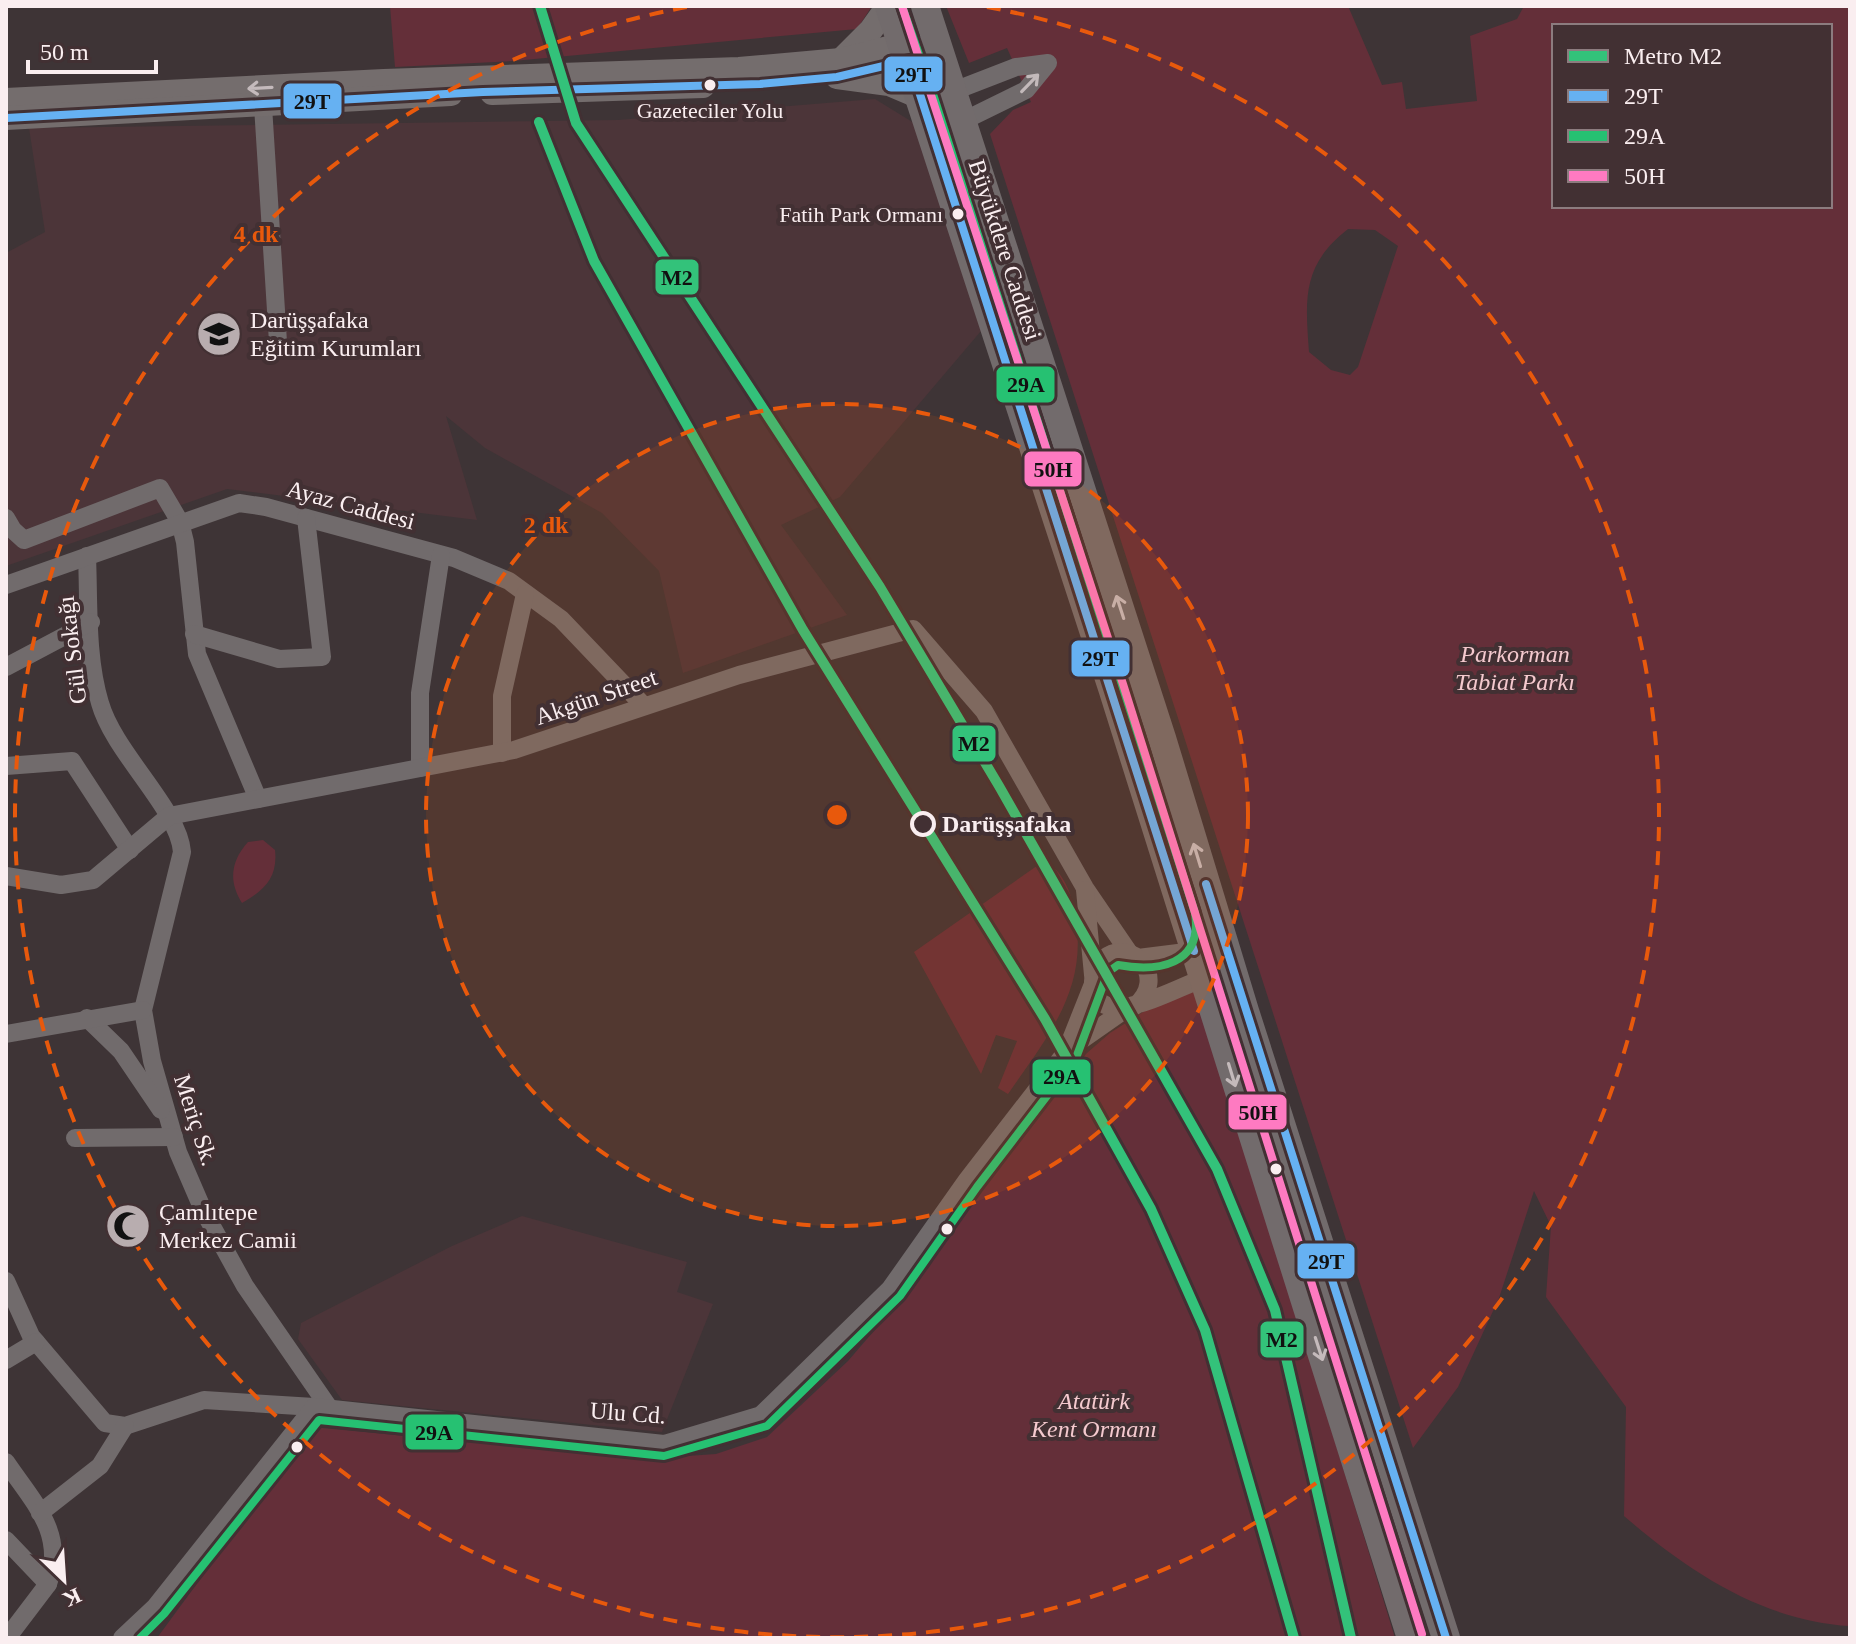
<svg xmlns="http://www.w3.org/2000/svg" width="1856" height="1644" font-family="'Times New Roman',serif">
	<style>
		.built { fill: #4c3539 }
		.green { fill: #642f39; fill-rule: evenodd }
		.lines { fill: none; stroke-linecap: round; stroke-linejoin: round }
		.street { stroke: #716b6c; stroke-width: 18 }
		.secondary { stroke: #746d6d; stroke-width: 24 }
		.primary { stroke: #726b6c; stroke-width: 28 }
		.bus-1-casing { stroke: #423033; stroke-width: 14 }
		.bus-2-casing { stroke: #423033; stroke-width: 14 }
		.bus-3-casing { stroke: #423033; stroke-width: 14 }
		.bus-1 { stroke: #66b1f2; stroke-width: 8 }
		.bus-2 { stroke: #26c172; stroke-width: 8 }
		.bus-3 { stroke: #fe7ac1; stroke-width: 8 }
		.metro-1-casing { stroke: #423033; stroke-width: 16 }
		.metro-1 { stroke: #33c27a; stroke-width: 10 }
		.oneway { stroke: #c3babb }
		.oneway2 { stroke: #c4babc }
		.oneway3 { stroke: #c4babb }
		.ring { fill: none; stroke: #e8590c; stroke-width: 4; stroke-dasharray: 14 10 }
		.bus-dot { fill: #faeef0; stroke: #423033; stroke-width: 3 }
		.stop-dot { fill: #423033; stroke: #faeef0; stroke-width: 4 }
		.labels { text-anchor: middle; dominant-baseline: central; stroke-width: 8; stroke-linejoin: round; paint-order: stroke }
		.bus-label { font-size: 22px; fill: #faeef0; stroke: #423033 }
		.street-label { font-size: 24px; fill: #faeef0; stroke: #423033 }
		.poi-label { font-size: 24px; fill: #faeef0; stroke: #423033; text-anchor: start }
		.park-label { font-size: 24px; font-style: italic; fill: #f4c9ce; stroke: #423033 }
		.stop-label { font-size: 24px; font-weight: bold; fill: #faeef0; stroke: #423033; text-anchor: start }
		.centre { fill: #e8590c; stroke: #423033; stroke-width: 4 }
		.ring-label { font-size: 24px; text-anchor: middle; font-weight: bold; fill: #e8590c; stroke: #423033; stroke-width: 8; stroke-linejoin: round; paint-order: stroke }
		.line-badge { stroke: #423033; stroke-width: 3 }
		.pale-badge-label { font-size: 22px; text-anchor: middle; font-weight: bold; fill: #111 }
	</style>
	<rect width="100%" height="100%" fill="#3e3436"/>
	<!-- built -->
	<g class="built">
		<polygon points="875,99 914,123 981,331 840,497 781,525 847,615 683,673 659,571 602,513 485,448 446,416 477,520 227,489 6,566 6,253 45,232 29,128 618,120"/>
		<polygon points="522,1216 687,1262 677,1292 713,1304 662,1432 342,1400 298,1339 301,1323 452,1246"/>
	</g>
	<!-- green -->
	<g class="green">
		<polygon points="390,6 872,6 857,29 513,61 395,67"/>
		<path d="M946,6H1348L1382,85L1402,82L1406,109L1477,101L1470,36L1517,19L1524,6H1850V1626C1763,1621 1689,1572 1624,1516L1626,1407L1546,1297L1551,1226L1534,1191L1499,1298L1458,1387L1413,1448L990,134L1013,110L1031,102L1007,48L969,63ZM1554,26H1830V206H1554ZM1348,229L1375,230L1398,246L1358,367L1350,375L1331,370L1309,352C1305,298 1302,265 1348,229Z"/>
		<path d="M263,840L275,850C278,877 265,890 242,903C228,881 231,861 248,842Z"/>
		<path d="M1044,861C1060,868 1070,889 1073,905C1092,984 1051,1032 1008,1094L998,1088L1017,1041L996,1035L981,1074L914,952Z"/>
		<polygon points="1196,987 1395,1638 157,1638 312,1427 644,1459 716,1454 767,1437 848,1361 929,1267 981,1184 1031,1118 1087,1053 1110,1033 1151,1007"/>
	</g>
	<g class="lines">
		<!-- street -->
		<g class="street">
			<polyline points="954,91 1016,67 1048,63 1026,90 963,121"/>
			<polyline points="263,106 278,342"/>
			<polyline points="6,518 13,530 24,540 160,488 180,522 185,542 197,654 258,799"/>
			<path d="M87,556C89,603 86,657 100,703C114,753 179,809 182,852L143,1010L152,1061L178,1152L203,1210L245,1286L330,1409"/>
			<polyline points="6,585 239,503 266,507 454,558 509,581 561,619 644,706"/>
			<polyline points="194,634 279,659 322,657 306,518"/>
			<polyline points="6,667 91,622"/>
			<polyline points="502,753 502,696 525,594"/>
			<polyline points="6,766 72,761 130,850"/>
			<polyline points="420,768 420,693 441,555"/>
			<polyline points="6,876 61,885 93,880 169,816 514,750 739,675 913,629 984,711 1085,888 1130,954"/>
			<polyline points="1085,890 1093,975"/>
			<polyline points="1138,958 1194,951"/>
			<path d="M1135,1006C1169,978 1132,935 1103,959C1097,964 1093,973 1093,981C1094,1038 1177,986 1203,979"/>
			<polyline points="87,1018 121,1051 161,1110"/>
			<polyline points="6,1034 143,1010"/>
			<polyline points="1066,1051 1126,1009"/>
			<polyline points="75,1138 174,1137"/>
			<polyline points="6,1281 31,1336 105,1423 125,1426 204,1400 314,1407"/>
			<polyline points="6,1360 36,1342"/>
			<path d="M6,1462C33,1502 66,1533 48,1584"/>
			<polyline points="40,1513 100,1466 125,1426"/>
			<polyline points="6,1540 48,1584 7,1638"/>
			<polyline points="122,1638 155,1607 314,1407 664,1444 761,1415 890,1289 967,1180 1066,1052 1093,984"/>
		</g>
		<!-- secondary -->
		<g class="secondary">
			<polyline points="841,60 871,30 888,6"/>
			<polyline points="837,77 889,84 922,98"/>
			<polyline points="492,93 703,86"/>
			<polyline points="6,100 384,81 739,69 841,60 903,44 923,50 937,83"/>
			<polyline points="6,118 451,94"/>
		</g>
		<!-- primary -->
		<g class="primary">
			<polyline points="889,6 1112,688 1411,1638"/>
			<polyline points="925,6 1162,738 1245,1011 1446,1638"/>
		</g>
		<!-- bus-1 casing -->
		<g class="bus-1-casing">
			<g id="bus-1">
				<polyline points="6,118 483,92 760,84 837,77 909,60 1194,951"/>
				<polyline points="1206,884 1446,1638"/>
			</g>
		</g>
		<!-- bus-2 casing -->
		<g class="bus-2-casing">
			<path id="bus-2" d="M140,1638L164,1614L319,1420L664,1456L767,1426L900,1296L977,1187L1076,1058L1108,972L1118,965C1157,972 1203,966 1195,913L933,94L902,6"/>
		</g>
		<!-- bus-3 casing -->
		<g class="bus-3-casing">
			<polyline id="bus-3" points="902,6 1123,684 1422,1634"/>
		</g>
		<!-- bus-1 -->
		<use href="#bus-1" class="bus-1"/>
		<!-- bus-2 -->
		<use href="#bus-2" class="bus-2"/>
		<!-- bus-3 -->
		<use href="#bus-3" class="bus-3"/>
		<!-- metro-1 casing -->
		<g class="metro-1-casing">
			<g id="metro-1">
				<polyline points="540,6 576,123 880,587 999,786 1217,1169 1275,1310 1351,1638"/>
				<polyline points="539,122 594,261 803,630 1045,1019 1151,1209 1205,1330 1294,1638"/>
			</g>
		</g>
		<!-- metro-1 -->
		<use href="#metro-1" class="metro-1"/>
	</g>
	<!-- one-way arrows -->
	<defs><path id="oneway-shaft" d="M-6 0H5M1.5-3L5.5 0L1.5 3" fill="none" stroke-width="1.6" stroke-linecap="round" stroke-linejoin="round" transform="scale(2)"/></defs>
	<use class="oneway" href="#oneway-shaft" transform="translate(1030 83) rotate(-46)"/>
	<use class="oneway2" href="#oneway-shaft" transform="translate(260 88) rotate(177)"/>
	<g class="oneway3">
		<use href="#oneway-shaft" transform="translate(1120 607) rotate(-108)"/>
		<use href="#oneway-shaft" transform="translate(1197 855) rotate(-107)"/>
		<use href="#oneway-shaft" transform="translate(1232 1075) rotate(73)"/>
		<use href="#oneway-shaft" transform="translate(1319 1349) rotate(72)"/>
	</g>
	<!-- distance rings -->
	<circle cx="837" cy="815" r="411" fill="#e8590c" fill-opacity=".12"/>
	<g class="ring">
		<circle cx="837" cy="815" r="411"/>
		<path d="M987 7A822 822 0 1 1 687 7"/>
	</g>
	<!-- icons -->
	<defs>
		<g id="school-disc" transform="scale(2.3)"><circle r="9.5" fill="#b8adaf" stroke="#423033"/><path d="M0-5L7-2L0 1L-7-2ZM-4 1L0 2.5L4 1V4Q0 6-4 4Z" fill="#111"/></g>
		<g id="mosque-disc" transform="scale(2.3)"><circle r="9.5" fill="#b8adaf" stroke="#423033"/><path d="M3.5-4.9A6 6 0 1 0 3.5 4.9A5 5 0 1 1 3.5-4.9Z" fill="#111"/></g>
	</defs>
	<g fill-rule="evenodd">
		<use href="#school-disc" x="219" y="334"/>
		<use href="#mosque-disc" x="128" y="1226"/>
	</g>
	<!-- markers -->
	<g class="bus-dot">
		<circle cx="710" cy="85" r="7"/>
		<circle cx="958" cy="214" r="7"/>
		<circle cx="1276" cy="1169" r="7"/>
		<circle cx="947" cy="1229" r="7"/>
		<circle cx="297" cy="1447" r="7"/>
	</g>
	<circle class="stop-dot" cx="923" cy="824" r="11"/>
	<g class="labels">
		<!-- bus labels -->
		<g class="bus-label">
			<text x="710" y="110">Gazeteciler Yolu</text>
			<text x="943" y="214" text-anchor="end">Fatih Park Ormanı</text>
		</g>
		<!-- street labels -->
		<g class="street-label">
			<text transform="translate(1005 250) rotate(72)">Büyükdere Caddesi</text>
			<text transform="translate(351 505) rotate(15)">Ayaz Caddesi</text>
			<text transform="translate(72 650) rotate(-97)">Gül Sokağı</text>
			<text transform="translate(596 697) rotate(-19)">Akgün Street</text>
			<text transform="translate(196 1120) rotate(72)">Meriç Sk.</text>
			<text transform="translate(628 1413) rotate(4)">Ulu Cd.</text>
		</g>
		<!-- poi labels -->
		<g class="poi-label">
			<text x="250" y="320">Darüşşafaka<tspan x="250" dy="28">Eğitim Kurumları</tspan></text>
			<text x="159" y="1212">Çamlıtepe<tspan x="159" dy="28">Merkez Camii</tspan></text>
		</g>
		<!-- park labels -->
		<g class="park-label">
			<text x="1515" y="654">Parkorman<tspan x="1515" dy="28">Tabiat Parkı</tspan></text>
			<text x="1094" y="1401">Atatürk<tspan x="1094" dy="28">Kent Ormanı</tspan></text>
		</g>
		<!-- stop labels -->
		<g class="stop-label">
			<text x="942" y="824">Darüşşafaka</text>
		</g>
	</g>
	<circle cx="837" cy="815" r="12" class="centre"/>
	<g class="ring-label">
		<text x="256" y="242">4 dk</text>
		<text x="546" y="533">2 dk</text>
	</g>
	<g class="line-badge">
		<rect x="883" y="55" width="61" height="38" rx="8" fill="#66b1f2"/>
		<rect x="282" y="82" width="61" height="38" rx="8" fill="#66b1f2"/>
		<rect x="654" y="258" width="46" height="38" rx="8" fill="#33c27a"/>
		<rect x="995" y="365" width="61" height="39" rx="8" fill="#26c172"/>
		<rect x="1023" y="450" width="60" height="38" rx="8" fill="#fe7ac1"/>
		<rect x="1070" y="639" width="61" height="39" rx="8" fill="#66b1f2"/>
		<rect x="951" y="724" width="46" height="39" rx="8" fill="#33c27a"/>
		<rect x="1031" y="1058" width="61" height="38" rx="8" fill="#26c172"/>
		<rect x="1227" y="1093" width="61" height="38" rx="8" fill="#fe7ac1"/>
		<rect x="1296" y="1242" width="60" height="38" rx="8" fill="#66b1f2"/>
		<rect x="1259" y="1320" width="46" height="39" rx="8" fill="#33c27a"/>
		<rect x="404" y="1413" width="61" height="38" rx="8" fill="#26c172"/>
	</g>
	<g class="pale-badge-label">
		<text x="913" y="82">29T</text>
		<text x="312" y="109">29T</text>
		<text x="677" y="285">M2</text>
		<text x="1026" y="392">29A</text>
		<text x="1053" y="477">50H</text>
		<text x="1100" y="666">29T</text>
		<text x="974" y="751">M2</text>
		<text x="1062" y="1084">29A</text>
		<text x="1258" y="1120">50H</text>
		<text x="1326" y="1269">29T</text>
		<text x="1282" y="1347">M2</text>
		<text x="434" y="1440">29A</text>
	</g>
	<!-- border -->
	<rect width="1856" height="1644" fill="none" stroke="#faeef0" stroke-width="16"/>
	<!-- legend -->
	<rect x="1552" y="24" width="280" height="184" fill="#423033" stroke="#8c7c7f" stroke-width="2"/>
	<rect x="1568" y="50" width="40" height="12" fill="#33c27a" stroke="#8c7c7f" stroke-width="2"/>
	<text x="1624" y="64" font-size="24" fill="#faeef0">Metro M2</text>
	<rect x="1568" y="90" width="40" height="12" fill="#66b1f2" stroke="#8c7c7f" stroke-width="2"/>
	<text x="1624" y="104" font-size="24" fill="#faeef0">29T</text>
	<rect x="1568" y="130" width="40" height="12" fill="#26c172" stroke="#8c7c7f" stroke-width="2"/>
	<text x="1624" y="144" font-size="24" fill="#faeef0">29A</text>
	<rect x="1568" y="170" width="40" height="12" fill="#fe7ac1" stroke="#8c7c7f" stroke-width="2"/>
	<text x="1624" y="184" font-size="24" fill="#faeef0">50H</text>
	<!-- north arrow -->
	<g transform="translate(64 1580) rotate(155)" stroke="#423033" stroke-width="6" paint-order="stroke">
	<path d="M0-6L14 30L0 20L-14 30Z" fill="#faeef0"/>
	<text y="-12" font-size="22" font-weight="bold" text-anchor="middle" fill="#faeef0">K</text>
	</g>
	<!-- scale -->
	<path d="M28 60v12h128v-12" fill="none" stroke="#faeef0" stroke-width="4"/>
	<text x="40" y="60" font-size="24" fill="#faeef0" stroke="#423033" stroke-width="6" paint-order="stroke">50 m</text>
</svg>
